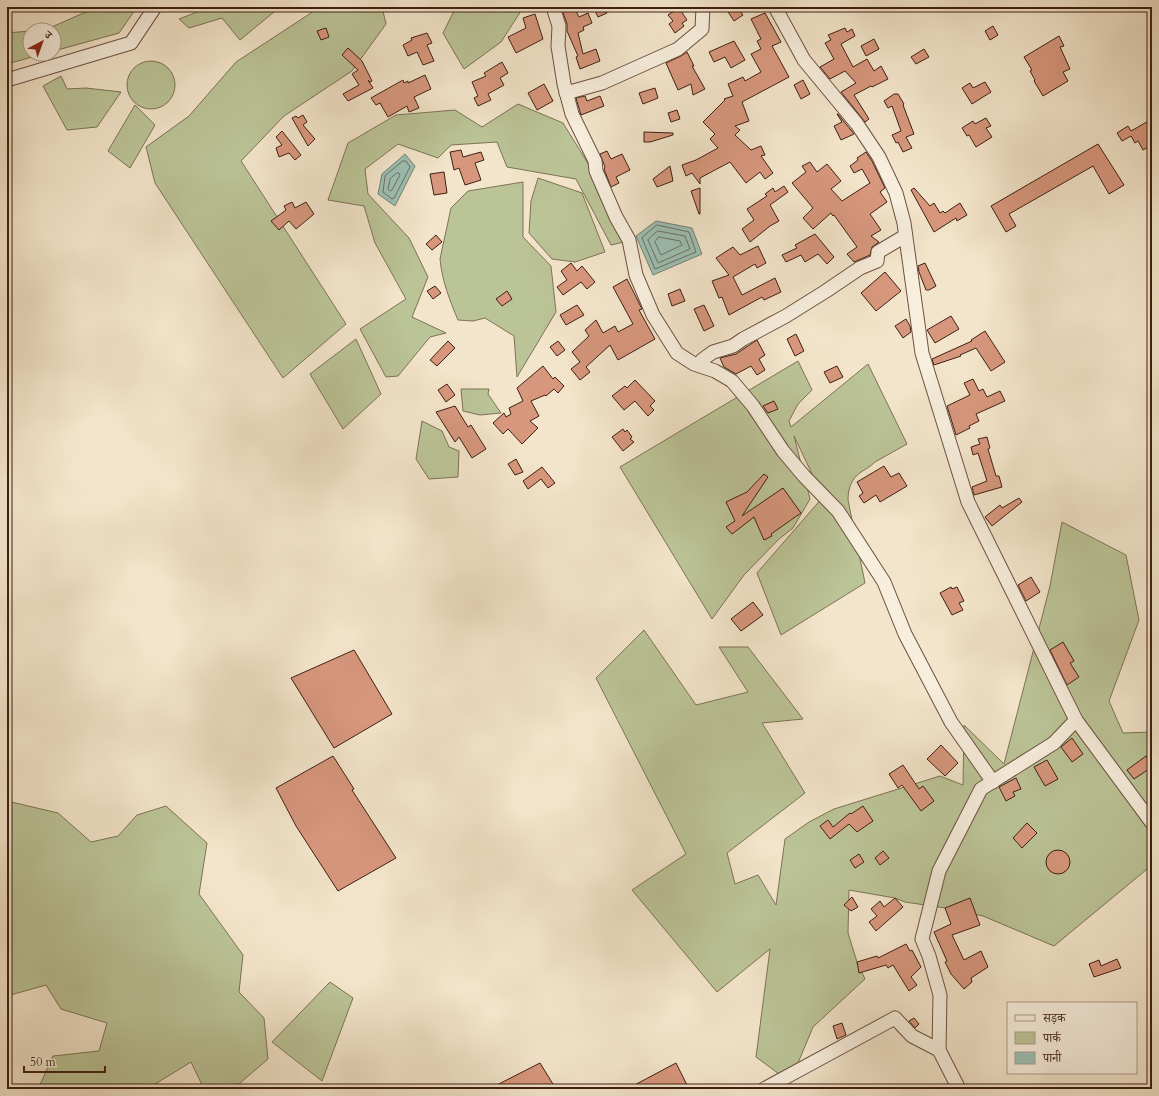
<svg xmlns="http://www.w3.org/2000/svg" width="1159" height="1096" font-family="Cardo,'Noto Serif Devanagari',serif">
	<style>
		.green { fill: #bbc497; stroke: #7d7255 }
		.water { fill: #9cbfb3; stroke: #777f73 }
		.lines { fill: none; stroke-linecap: round; stroke-linejoin: round }
		.shore { stroke: #6e6f63; stroke-width: 1 }
		.building { fill: #d7977d; stroke: #3f1f13 }
		.minor-casing { stroke: #6c5041; stroke-width: 15 }
		.minor { stroke: #f7eedd; stroke-width: 13 }
	</style>
	<rect width="100%" height="100%" fill="#f3e5cb"/>
	<filter id="stains"><feTurbulence type="fractalNoise" baseFrequency=".005" numOctaves="4"/><feColorMatrix values="0 0 0 0 .2 0 0 0 0 .09 0 0 0 0 .02 0 0 0 .5 -.17"/></filter>
	<radialGradient id="worn" r=".72"><stop offset=".6" stop-color="#630" stop-opacity="0"/><stop offset="1" stop-color="#630" stop-opacity=".3"/></radialGradient>
	<!-- green -->
	<g class="green">
		<polygon points="97,7 137,7 119,33 54,51 54,30 45,30"/>
		<polygon points="210,7 280,7 240,40 222,18 189,28 179,19"/>
		<polygon points="310,7 382,7 386,24 352,71 284,116 241,161 346,324 283,378 155,183 146,147 189,116 236,62 311,13"/>
		<polygon points="454,7 519,7 521,11 501,42 464,69 443,33 455,9"/>
		<polygon points="30,31 30,54 43,54 7,64 7,33"/>
		<circle cx="151" cy="85" r="24"/>
		<polygon points="61,76 67,89 86,88 121,92 97,127 67,130 43,86"/>
		<polygon points="518,104 563,123 597,178 624,242 611,245 576,179 507,167 497,142 451,145 438,158 398,144 365,169 368,194 409,238 428,277 412,317 446,333 430,337 398,376 386,377 360,329 406,299 375,243 364,206 328,200 348,143 396,115 455,110 482,127"/>
		<polygon points="135,105 155,125 130,168 108,151"/>
		<polygon points="538,178 582,193 605,252 575,262 552,259 529,233 531,201"/>
		<path d="M523,182V237L551,266L556,312L517,377L514,336L485,318L473,321L458,320C450,301 442,281 440,259L451,208L468,191Z"/>
		<polygon points="356,339 381,394 343,429 310,374"/>
		<path d="M798,361L812,390L798,404L789,421L791,427L868,364L907,444L875,462C870,467 866,469 861,472C851,479 848,489 848,500L865,583L781,635L757,573L823,497L794,436L810,499L793,528L779,539L744,575L712,619L620,467Z"/>
		<polygon points="461,389 489,389 488,394 501,413 480,415 463,411"/>
		<polygon points="422,421 442,431 449,447 459,451 458,477 429,479 416,459"/>
		<polygon points="1062,522 1126,555 1139,620 1109,701 1123,733 1152,732 1152,865 1054,946 983,916 945,908 905,902 895,898 849,890 848,933 857,962 865,979 813,1027 790,1082 756,1057 770,949 717,992 632,890 686,854 596,678 644,630 696,705 748,692 719,647 748,647 803,719 762,723 805,793 727,853 735,884 758,875 776,905 785,839 809,822 834,809 940,776 963,785 964,725 1004,764 1050,586"/>
		<polygon points="7,801 58,813 91,842 118,836 137,815 166,806 207,843 199,894 243,955 239,992 264,1018 268,1059 233,1089 204,1089 191,1062 147,1089 38,1089 53,1056 99,1051 107,1023 61,1009 46,985 7,996"/>
		<polygon points="330,982 353,998 322,1081 272,1042"/>
	</g>
	<!-- water -->
	<g class="water">
		<polygon points="405,154 415,166 395,206 378,194 382,174"/>
		<polygon points="656,221 692,228 702,254 653,275 636,236"/>
	</g>
	<g class="lines">
		<!-- shore -->
		<g class="shore">
			<polygon points="403,161 406,161 410,167 394,198 392,199 383,192 385,176"/>
			<polygon points="397,173 399,173 400,175 392,190 390,191 388,189 390,179"/>
			<polygon points="657,225 689,232 696,252 655,269 642,238"/>
			<polygon points="658,231 685,236 690,249 658,263 648,240"/>
			<polygon points="659,237 680,241 682,245 661,255 655,242"/>
		</g>
	</g>
	<!-- building -->
	<g class="building">
		<polygon points="561,7 574,7 579,17 588,13 592,23 583,27 584,30 578,33 583,54 596,49 600,61 580,69 576,57 578,56 567,31 567,24"/>
		<polygon points="593,7 604,7 607,13 598,17"/>
		<polygon points="725,7 737,7 743,15 734,21"/>
		<polygon points="679,8 687,20 682,23 684,26 675,33 669,24 673,21 668,15"/>
		<polygon points="765,13 781,42 772,46 789,77 742,102 749,121 735,126 740,130 735,135 751,150 761,146 765,155 761,156 773,173 765,179 760,172 746,183 730,162 700,178 700,184 692,173 686,176 682,165 696,160 718,148 710,139 715,134 703,122 725,100 724,99 733,96 728,84 743,77 745,81 761,72 751,54 761,49 757,41 761,39 751,19"/>
		<polygon points="535,14 543,39 516,53 508,37 526,28 523,18"/>
		<polygon points="993,26 998,35 990,40 985,31"/>
		<polygon points="326,28 329,37 321,40 317,31"/>
		<polygon points="845,28 847,32 852,29 855,36 841,44 853,67 867,59 874,71 881,66 888,79 872,87 871,86 854,95 869,119 865,122 841,92 856,83 845,71 830,79 820,67 834,59 825,43 831,40 828,35"/>
		<polygon points="427,33 432,43 427,45 434,61 423,65 417,52 408,56 403,45 412,40 411,38"/>
		<polygon points="1059,36 1064,46 1060,47 1070,69 1063,72 1068,81 1043,96 1034,81 1035,80 1030,71 1032,70 1024,57"/>
		<polygon points="874,39 879,49 866,56 861,46"/>
		<polygon points="734,41 745,60 731,68 725,57 714,62 709,52"/>
		<polygon points="348,48 362,61 372,81 370,82 368,80 373,88 348,101 343,94 359,85 352,74 358,70 342,55"/>
		<polygon points="924,49 929,57 916,64 911,57"/>
		<polygon points="687,52 694,66 692,66 705,89 693,95 691,84 678,90 666,63 681,56"/>
		<polygon points="502,62 508,73 500,78 504,85 488,94 491,100 478,106 474,98 478,96 472,82 486,76 484,73"/>
		<polygon points="425,75 431,89 414,97 419,108 409,112 407,106 388,117 380,103 376,105 371,98 403,80 404,83 408,81 408,83"/>
		<polygon points="803,80 810,94 801,99 794,85"/>
		<polygon points="985,82 991,92 972,104 962,88 970,83 973,88"/>
		<polygon points="544,84 553,101 537,110 528,93"/>
		<polygon points="655,88 658,98 643,104 639,93"/>
		<polygon points="894,94 898,94 904,104 903,105 914,134 906,137 912,148 903,152 898,142 896,143 892,135 901,131 892,106 888,108 884,101"/>
		<polygon points="585,96 587,101 600,96 604,106 581,115 576,98"/>
		<polygon points="677,110 680,119 671,122 668,113"/>
		<polygon points="837,114 838,114 854,134 841,140 834,126 842,122"/>
		<polygon points="303,115 307,122 303,125 315,139 308,146 292,118 296,116 298,118"/>
		<polygon points="986,118 991,126 986,128 992,137 976,147 969,135 967,136 962,128 973,121 975,124"/>
		<polygon points="1152,119 1152,145 1143,150 1138,141 1135,143 1131,136 1122,141 1117,133 1128,126 1131,131"/>
		<polygon points="282,131 301,155 295,160 289,153 279,157 276,148 282,145 276,137"/>
		<polygon points="644,132 673,133 673,135 650,142 644,142"/>
		<polygon points="1098,144 1124,185 1109,194 1093,166 1009,214 1016,226 1006,232 991,206"/>
		<polygon points="461,150 463,157 481,152 484,160 475,163 481,180 465,185 459,168 454,170 450,152"/>
		<polygon points="607,151 611,159 622,154 630,170 616,177 619,183 611,187 604,169 605,167 600,154"/>
		<polygon points="866,152 872,161 885,188 880,192 887,202 870,214 881,230 871,236 879,242 872,247 870,255 854,262 847,254 857,247 834,215 833,216 831,213 813,229 803,218 813,208 792,183 806,172 802,166 810,162 817,172 827,164 841,181 831,189 842,201 870,183 862,169 854,173 850,166 858,160 857,158"/>
		<polygon points="670,166 673,181 657,187 653,179"/>
		<polygon points="444,172 447,193 434,195 430,174"/>
		<polygon points="784,186 788,192 770,205 779,221 770,226 750,242 742,229 754,220 747,209 767,196 765,194 773,188 775,192"/>
		<polygon points="700,188 700,214 699,214 691,191"/>
		<polygon points="914,188 930,206 934,203 940,213 943,211 945,213 960,203 967,215 957,221 956,218 934,232 911,190"/>
		<polygon points="292,202 295,208 306,202 314,214 296,229 289,221 279,230 271,221 286,210 284,206"/>
		<polygon points="815,234 834,257 827,264 818,254 805,262 801,255 786,262 782,255 797,248 795,245"/>
		<polygon points="436,235 442,242 432,250 426,244"/>
		<polygon points="758,246 766,263 757,268 755,264 733,277 742,295 775,278 781,292 764,300 762,297 729,315 722,297 719,298 712,281 729,275 716,258 733,247 740,255"/>
		<polygon points="571,263 577,271 582,266 595,282 587,289 581,282 563,295 557,287 567,280 561,271"/>
		<polygon points="925,263 936,286 929,290 926,290 919,272 918,266"/>
		<polygon points="885,272 901,291 876,311 861,293"/>
		<polygon points="627,279 642,309 639,310 655,339 618,360 610,345 586,367 590,372 580,380 571,369 580,362 572,352 589,336 585,330 596,320 603,333 615,326 618,332 633,324 613,287"/>
		<polygon points="435,286 441,293 433,299 427,291"/>
		<polygon points="680,289 685,301 672,306 668,294"/>
		<polygon points="507,291 512,299 502,306 496,299"/>
		<polygon points="577,305 584,315 566,325 560,315"/>
		<polygon points="704,305 714,326 704,331 694,309"/>
		<polygon points="951,316 959,329 935,343 927,330"/>
		<polygon points="906,319 910,326 911,332 903,338 895,326"/>
		<polygon points="985,331 1005,362 991,371 976,348 960,355 961,356 934,365 932,359 972,341 971,340"/>
		<polygon points="796,334 804,351 795,356 787,339"/>
		<polygon points="757,340 765,355 759,359 765,370 757,375 751,366 736,374 724,367 720,358 736,354"/>
		<polygon points="448,341 455,348 437,366 430,360"/>
		<polygon points="558,341 565,350 557,356 550,347"/>
		<polygon points="543,366 553,379 555,377 564,386 558,393 554,389 546,396 545,395 531,401 539,416 530,421 538,428 522,444 508,429 503,434 493,423 504,413 506,417 511,414 509,408 523,401 517,388"/>
		<polygon points="837,366 843,377 830,383 824,372"/>
		<polygon points="973,379 979,391 983,389 987,397 1000,391 1005,401 976,414 979,421 969,426 970,428 956,435 947,406 970,395 964,383"/>
		<polygon points="635,380 655,401 650,406 654,410 648,416 635,401 624,410 612,396 625,386 627,388"/>
		<polygon points="447,384 455,395 446,402 438,390"/>
		<polygon points="774,401 778,409 768,413 763,406"/>
		<polygon points="455,406 468,427 471,425 486,449 472,458 459,437 455,442 436,412"/>
		<polygon points="623,429 625,432 627,430 632,437 630,439 634,442 623,451 612,437"/>
		<polygon points="987,437 990,448 988,449 996,476 999,476 1002,487 974,495 972,487 987,481 978,453 973,455 971,447 980,444 978,439"/>
		<polygon points="516,459 523,472 515,475 508,464"/>
		<polygon points="884,466 891,477 899,473 907,486 880,502 876,495 864,503 859,496 863,493 857,482"/>
		<polygon points="542,467 555,483 548,488 541,479 528,489 523,481"/>
		<polygon points="764,474 768,477 742,516 783,488 801,513 771,534 772,536 764,540 754,517 732,534 726,527 735,521 726,502 747,492"/>
		<polygon points="1019,498 1022,502 992,526 985,517 1000,505 1002,508"/>
		<polygon points="1031,577 1040,592 1026,601 1018,585"/>
		<polygon points="951,587 952,589 957,587 964,601 959,603 963,610 952,615 940,593"/>
		<polygon points="753,602 763,615 741,631 731,619"/>
		<polygon points="1063,642 1074,661 1070,663 1079,677 1067,685 1050,650"/>
		<polygon points="354,650 392,714 334,748 291,678"/>
		<polygon points="1072,738 1083,754 1072,762 1061,747"/>
		<polygon points="941,745 958,763 945,776 927,759"/>
		<polygon points="333,756 354,789 352,790 396,858 338,891 296,826 276,788"/>
		<polygon points="1146,756 1152,767 1134,779 1127,770"/>
		<polygon points="1047,760 1058,779 1045,786 1034,767"/>
		<polygon points="903,765 919,789 923,786 934,801 921,811 902,785 898,788 889,774"/>
		<polygon points="1016,778 1021,789 1013,792 1015,796 1006,801 999,787"/>
		<polygon points="863,806 873,821 857,832 849,824 830,839 820,826 828,820 833,827 850,813 851,814"/>
		<polygon points="1027,823 1037,833 1022,848 1013,838"/>
		<circle cx="1058" cy="862" r="12"/>
		<polygon points="883,851 889,858 880,865 875,858"/>
		<polygon points="859,854 864,862 855,868 850,860"/>
		<polygon points="852,897 858,907 851,911 844,905"/>
		<polygon points="895,898 903,907 876,931 869,922 877,916 871,909 880,901 884,907"/>
		<polygon points="970,898 980,925 952,935 964,960 981,951 988,967 971,978 972,982 964,989 951,974 945,962 947,961 934,932 951,924 945,908"/>
		<polygon points="906,944 910,951 912,950 921,967 911,977 917,985 909,991 893,965 888,968 886,965 859,973 857,962 877,956 878,958"/>
		<polygon points="1117,959 1121,968 1094,977 1089,964 1099,960 1101,966"/>
		<polygon points="914,1018 919,1024 915,1028 909,1021"/>
		<polygon points="842,1023 846,1035 837,1039 833,1026"/>
		<polygon points="540,1063 556,1089 489,1089"/>
		<polygon points="676,1063 689,1089 627,1089"/>
	</g>
	<g class="lines">
		<!-- minor casing -->
		<g class="minor-casing">
			<g id="minor">
				<polyline points="553,7 559,26 558,46 564,84 572,114 595,161 596,171 616,217 629,240 636,275 653,315 677,353 694,364 715,371 732,381 753,406 783,451 804,476 838,511 884,582 905,634 951,722 993,782"/>
				<polyline points="775,7 804,60 857,124 879,157 896,193 904,223 922,353 968,502 1076,720 1152,823"/>
				<polyline points="7,80 131,43 155,7"/>
				<polyline points="566,93 602,83 678,49 702,29 703,7"/>
				<polyline points="701,366 702,360 713,352 733,346 743,339 786,316 826,291 860,268 877,261 878,252 905,236"/>
				<polyline points="764,1089 895,1018 912,1036 939,1050"/>
				<polyline points="959,1089 939,1050 940,995 929,956 922,939 939,871 981,789 1054,743 1076,720"/>
			</g>
		</g>
		<!-- minor -->
		<use href="#minor" class="minor"/>
	</g>
	<!-- margin -->
	<rect width="1159" height="1096" fill="none" stroke="#f3e5cb" stroke-width="24"/>
	<rect x="8" y="8" width="1143" height="1080" fill="none" stroke="#3f1f13" stroke-width="2"/>
	<rect x="12" y="12" width="1135" height="1072" fill="none" stroke="#3f1f13"/>
	<!-- legend -->
	<rect x="1007" y="1002" width="130" height="72" fill="#f7eedd" stroke="#ad9b8c"/>
	<rect x="1015" y="1015" width="20" height="6" fill="#f7eedd" stroke="#ad9b8c"/>
	<text x="1043" y="1022" font-size="12" fill="#3f1f13">सड़क</text>
	<rect x="1015" y="1032" width="20" height="12" fill="#bbc497" stroke="#ad9b8c"/>
	<text x="1043" y="1042" font-size="12" fill="#3f1f13">पार्क</text>
	<rect x="1015" y="1052" width="20" height="12" fill="#9cbfb3" stroke="#ad9b8c"/>
	<text x="1043" y="1062" font-size="12" fill="#3f1f13">पानी</text>
	<!-- north arrow -->
	<g transform="translate(42 42) rotate(41)"><circle r="19" fill="#f7eedd" stroke="#ad9b8c"/>
	<path d="M0-3L7 15L0 10L-7 15Z" fill="#8f2418"/>
	<text y="-6" font-size="11" font-weight="bold" text-anchor="middle" fill="#3f1f13">उ</text>
	</g>
	<!-- scale -->
	<path d="M24 1066v6h81v-6" fill="none" stroke="#3f1f13" stroke-width="2"/>
	<text x="30" y="1066" font-size="12" fill="#3f1f13" stroke="#f7eedd" stroke-width="3" paint-order="stroke">50 m</text>
	<rect width="100%" height="100%" filter="url(#stains)"/>
	<rect width="100%" height="100%" fill="url(#worn)"/>
</svg>
